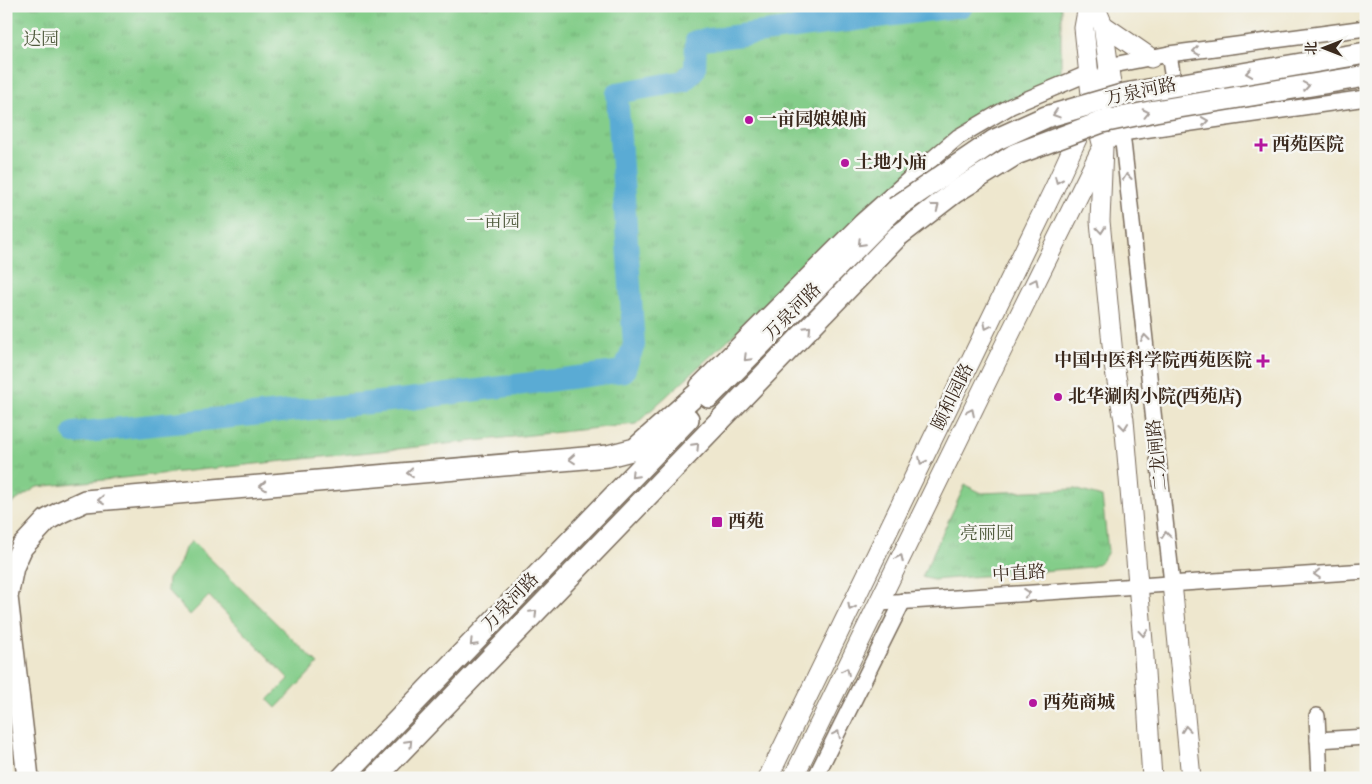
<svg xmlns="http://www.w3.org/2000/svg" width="1372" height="784" font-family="'IM FELL DW Pica','Noto Serif SC',serif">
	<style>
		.grass { fill: #84cd8a; stroke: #607c54 }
		.park { fill: url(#park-tufts); stroke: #607c54 }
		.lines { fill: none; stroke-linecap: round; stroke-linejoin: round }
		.river { stroke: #5aabd4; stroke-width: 22 }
		.minor-casing { stroke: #7a6c5c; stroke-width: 18 }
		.major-casing { stroke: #7a6c5c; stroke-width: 21 }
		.highway-casing { stroke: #7a6c5c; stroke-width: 24 }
		.minor { stroke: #fff; stroke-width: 15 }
		.major { stroke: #fff; stroke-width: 19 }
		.highway { stroke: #fff; stroke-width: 21 }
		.highway-bridge-casing { stroke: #7a6c5c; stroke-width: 24; stroke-linecap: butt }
		.highway-bridge { stroke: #fff; stroke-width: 21 }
		.oneway { stroke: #a79f9a }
		.poi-dot { fill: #b5179e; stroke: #f6f6f2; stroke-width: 2 }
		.labels { text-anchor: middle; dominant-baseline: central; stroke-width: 5; stroke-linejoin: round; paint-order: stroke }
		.park-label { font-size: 18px; fill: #515b3e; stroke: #f6f6f2 }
		.street-label { font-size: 18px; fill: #3b2a1e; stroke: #f6f6f2 }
		.poi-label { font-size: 18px; font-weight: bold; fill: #3b2a1e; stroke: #f6f6f2; text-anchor: start }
	</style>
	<defs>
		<pattern id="park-tufts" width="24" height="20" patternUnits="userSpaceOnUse" patternTransform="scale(1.25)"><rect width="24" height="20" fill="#84cd8a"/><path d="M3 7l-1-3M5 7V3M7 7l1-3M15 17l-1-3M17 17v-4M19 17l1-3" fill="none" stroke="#73b077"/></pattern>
	</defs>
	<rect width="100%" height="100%" fill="#f6f6f2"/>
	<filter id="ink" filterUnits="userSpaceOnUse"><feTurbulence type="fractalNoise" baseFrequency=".02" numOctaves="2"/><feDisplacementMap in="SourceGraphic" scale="10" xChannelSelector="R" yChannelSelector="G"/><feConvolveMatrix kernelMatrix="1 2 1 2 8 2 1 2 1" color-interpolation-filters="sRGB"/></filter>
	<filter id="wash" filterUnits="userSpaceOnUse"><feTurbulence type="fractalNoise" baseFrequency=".0096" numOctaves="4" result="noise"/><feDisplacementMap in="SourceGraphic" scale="20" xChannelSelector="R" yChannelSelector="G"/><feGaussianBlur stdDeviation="1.12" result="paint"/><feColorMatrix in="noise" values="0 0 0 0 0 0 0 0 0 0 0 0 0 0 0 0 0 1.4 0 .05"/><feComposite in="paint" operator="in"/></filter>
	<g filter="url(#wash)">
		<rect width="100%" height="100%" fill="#eee7ce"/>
		<!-- grass -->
		<polygon class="grass" points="192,541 318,664 276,708 268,700 289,679 209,596 190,615 167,590 168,579 180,563 185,548"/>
		<!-- park -->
		<g class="park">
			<polygon points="6,6 1061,6 1061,81 960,128 636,424 37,487 6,507"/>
			<path d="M965,485L982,493L1075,489L1102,497L1108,551C1104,560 1100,563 1091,567L933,580L922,577Z"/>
		</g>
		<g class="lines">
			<!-- river -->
			<polyline class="river" points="74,433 409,399 624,371 634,345 617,93 684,81 695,69 696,41 962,6"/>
		</g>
	</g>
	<g filter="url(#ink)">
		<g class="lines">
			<!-- minor casing -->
			<g class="minor-casing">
				<g id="minor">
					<polyline points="1169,54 1179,117"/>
					<polyline points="1092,104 1108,66 1169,54 1366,28"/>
					<polyline points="1122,133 1172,583"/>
					<polyline points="1114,139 1122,133 1366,98"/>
					<polyline points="698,385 861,222 917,172 958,137 1011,106 1089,73"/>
					<polyline points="880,603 1366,571"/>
					<polyline points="1317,716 1320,778"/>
					<polyline points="1318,740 1366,737"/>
					<polyline points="815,778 903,601"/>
				</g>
			</g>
			<!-- major casing -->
			<g class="major-casing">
				<g id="major">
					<polyline points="1088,6 1084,28 1092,104 1103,147 1100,221 1114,365 1124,420 1143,642 1152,778"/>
					<polyline points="1095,6 1103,25 1113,99 1122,133"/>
					<polyline points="1103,25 1151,58"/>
					<polyline points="1172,583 1191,778"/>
					<polyline points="768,778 1054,189 1085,121"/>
					<polyline points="793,778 1009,336 1100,152"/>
				</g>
			</g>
			<!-- highway casing -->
			<g class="highway-casing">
				<g id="highway">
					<polyline points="709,397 895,208"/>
					<polyline points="28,778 7,597 13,567 22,547 47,520 61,512 85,501 608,456 635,449 698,393 720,386"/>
					<polyline points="342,778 688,419"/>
					<polyline points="375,778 898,236"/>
				</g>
			</g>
			<!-- minor -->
			<use href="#minor" class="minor"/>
			<!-- major -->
			<use href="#major" class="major"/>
			<!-- highway -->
			<use href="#highway" class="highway"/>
			<!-- highway-bridge casing -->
			<g class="highway-bridge-casing">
				<g id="highway-bridge">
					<polyline points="895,208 995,140 1046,117 1125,94 1366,53"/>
					<polyline points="898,236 955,192 1016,154 1102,122 1155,111 1366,76"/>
				</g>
			</g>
			<!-- highway-bridge -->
			<use href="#highway-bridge" class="highway-bridge"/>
		</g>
		<!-- one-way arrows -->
		<defs><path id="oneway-chevron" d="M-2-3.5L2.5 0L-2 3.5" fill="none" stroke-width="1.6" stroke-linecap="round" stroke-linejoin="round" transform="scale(1.25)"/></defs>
		<g class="oneway">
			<use href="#oneway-chevron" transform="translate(1196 51) rotate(172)"/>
			<use href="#oneway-chevron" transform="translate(1249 73) rotate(171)"/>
			<use href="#oneway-chevron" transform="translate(1306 86) rotate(-10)"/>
			<use href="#oneway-chevron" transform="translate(1146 113) rotate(-12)"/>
			<use href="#oneway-chevron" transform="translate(1056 114) rotate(162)"/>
			<use href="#oneway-chevron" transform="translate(1205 121) rotate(-8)"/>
			<use href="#oneway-chevron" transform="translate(1127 177) rotate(-96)"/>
			<use href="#oneway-chevron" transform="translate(1058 180) rotate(114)"/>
			<use href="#oneway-chevron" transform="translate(936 207) rotate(-38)"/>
			<use href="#oneway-chevron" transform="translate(1101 230) rotate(85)"/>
			<use href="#oneway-chevron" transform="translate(861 243) rotate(135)"/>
			<use href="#oneway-chevron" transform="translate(1035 282) rotate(-64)"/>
			<use href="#oneway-chevron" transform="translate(987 326) rotate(116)"/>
			<use href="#oneway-chevron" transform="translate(808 329) rotate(-46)"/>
			<use href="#oneway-chevron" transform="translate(1145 338) rotate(-96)"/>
			<use href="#oneway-chevron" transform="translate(747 358) rotate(135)"/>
			<use href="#oneway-chevron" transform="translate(971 412) rotate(-64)"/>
			<use href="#oneway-chevron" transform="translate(1124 426) rotate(84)"/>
			<use href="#oneway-chevron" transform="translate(696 446) rotate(-46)"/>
			<use href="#oneway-chevron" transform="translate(572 459) rotate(175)"/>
			<use href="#oneway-chevron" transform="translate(922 461) rotate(116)"/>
			<use href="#oneway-chevron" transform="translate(410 473) rotate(175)"/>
			<use href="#oneway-chevron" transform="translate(634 475) rotate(134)"/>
			<use href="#oneway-chevron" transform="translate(263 486) rotate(175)"/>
			<use href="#oneway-chevron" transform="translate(101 500) rotate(175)"/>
			<use href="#oneway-chevron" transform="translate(1166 535) rotate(-96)"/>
			<use href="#oneway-chevron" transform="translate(900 558) rotate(-64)"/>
			<use href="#oneway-chevron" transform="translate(1317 574) rotate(176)"/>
			<use href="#oneway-chevron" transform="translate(1027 593) rotate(-4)"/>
			<use href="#oneway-chevron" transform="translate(851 607) rotate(117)"/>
			<use href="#oneway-chevron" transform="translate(534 613) rotate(-46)"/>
			<use href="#oneway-chevron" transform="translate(1143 633) rotate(85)"/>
			<use href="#oneway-chevron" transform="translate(473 643) rotate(134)"/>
			<use href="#oneway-chevron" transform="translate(846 671) rotate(-64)"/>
			<use href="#oneway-chevron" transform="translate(1186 729) rotate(-96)"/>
			<use href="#oneway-chevron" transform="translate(837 734) rotate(-64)"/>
			<use href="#oneway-chevron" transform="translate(409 743) rotate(-46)"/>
		</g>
	</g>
	<!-- markers -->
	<g class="poi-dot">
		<circle cx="749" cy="120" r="5"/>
		<path d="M1258.5 137.5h5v5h5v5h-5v5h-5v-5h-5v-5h5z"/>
		<circle cx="845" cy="163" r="5"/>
		<path d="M1260.5 353.5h5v5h5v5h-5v5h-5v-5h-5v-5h5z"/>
		<circle cx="1058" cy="397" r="5"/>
		<rect x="711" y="516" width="12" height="12" rx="2.5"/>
		<circle cx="1033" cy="703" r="5"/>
	</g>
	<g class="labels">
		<!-- park labels -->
		<g class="park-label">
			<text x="41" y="40">达园</text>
			<text x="493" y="222">一亩园</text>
			<text x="987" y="534">亮丽园</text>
		</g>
		<!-- street labels -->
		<g class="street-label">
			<text transform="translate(1141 92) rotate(-12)">万泉河路</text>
			<text transform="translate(793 312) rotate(-45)">万泉河路</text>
			<text transform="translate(953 397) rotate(-64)">颐和园路</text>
			<text transform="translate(1158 455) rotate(-96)">二龙闸路</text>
			<text transform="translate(1019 574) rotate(-4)">中直路</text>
			<text transform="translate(511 602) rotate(-46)">万泉河路</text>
		</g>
		<!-- poi labels -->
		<g class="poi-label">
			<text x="759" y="120">一亩园娘娘庙</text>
			<text x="1272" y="145">西苑医院</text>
			<text x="855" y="163">土地小庙</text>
			<text x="1252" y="361" text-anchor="end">中国中医科学院西苑医院</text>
			<text x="1068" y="397">北华涮肉小院(西苑店)</text>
			<text x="728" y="522">西苑</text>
			<text x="1043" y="703">西苑商城</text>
		</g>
	</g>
	<!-- margin -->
	<rect width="1372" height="784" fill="none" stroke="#f6f6f2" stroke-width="25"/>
	<!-- north arrow -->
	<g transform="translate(1324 48) rotate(270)" stroke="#f6f6f2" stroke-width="4" paint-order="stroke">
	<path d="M0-4L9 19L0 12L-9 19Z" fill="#3b2a1e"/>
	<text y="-8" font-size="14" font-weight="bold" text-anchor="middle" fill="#3b2a1e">北</text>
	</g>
</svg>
